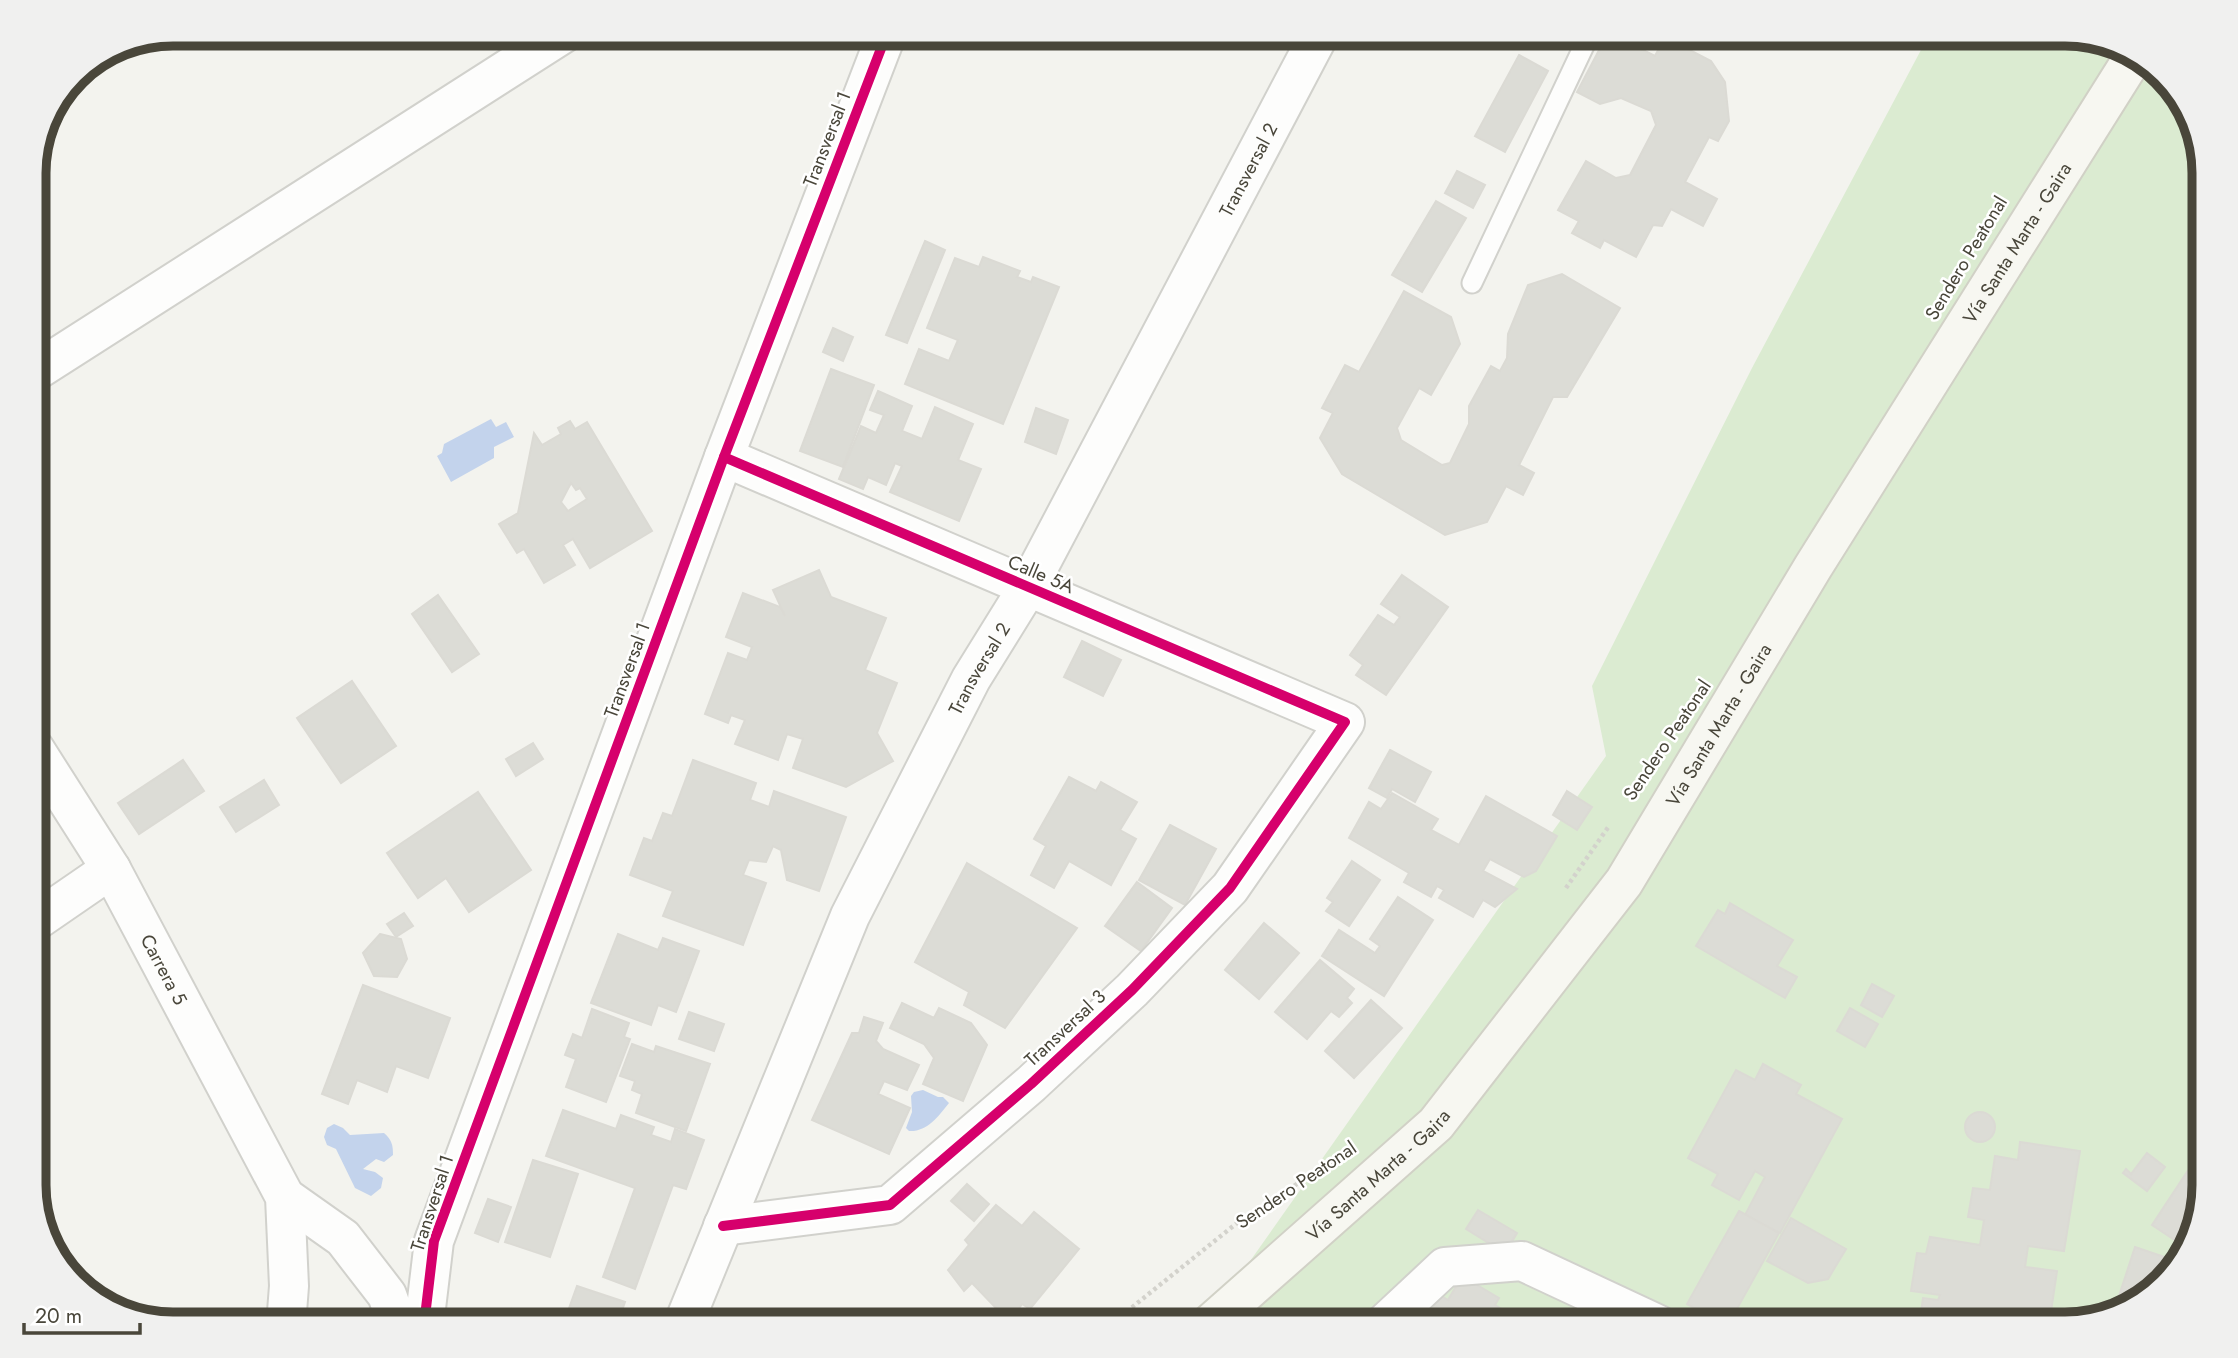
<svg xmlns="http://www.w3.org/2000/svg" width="2238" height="1358" font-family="Jost,sans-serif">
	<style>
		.green { fill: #dbebd1 }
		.water { fill: #c3d3ec }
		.building { fill: #dcdcd6; stroke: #dbdad4; stroke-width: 2; fill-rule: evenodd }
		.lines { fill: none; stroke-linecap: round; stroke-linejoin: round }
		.lane-casing { stroke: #d1d1cc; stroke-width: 23 }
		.street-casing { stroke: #d1d1cc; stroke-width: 42 }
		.secondary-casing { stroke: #d1d1c6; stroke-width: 42 }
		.path { stroke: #d3d2cc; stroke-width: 4.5; stroke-dasharray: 3.5 3.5; stroke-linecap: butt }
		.lane { stroke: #fdfdfc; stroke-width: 19 }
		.street { stroke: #fdfdfc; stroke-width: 38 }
		.secondary { stroke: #f7f7f1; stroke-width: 38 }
		.cycleway-casing { stroke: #fff; stroke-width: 15 }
		.cycleway { stroke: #d6006c; stroke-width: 10 }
		.labels { text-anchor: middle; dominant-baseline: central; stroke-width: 5; stroke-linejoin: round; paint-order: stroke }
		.street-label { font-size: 19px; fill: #49463a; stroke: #fff }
		.rim { fill: none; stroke: #49463a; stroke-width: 9 }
	</style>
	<rect width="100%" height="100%" fill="#f3f3ee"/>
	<!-- green -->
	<polygon class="green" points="1930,33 2066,33 2136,52 2186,102 2204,164 2205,1186 2186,1256 2136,1306 2066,1325 1205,1325 1606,756 1592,686 1752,368"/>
	<!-- water -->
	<g class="water">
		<polygon points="491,419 496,427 506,422 514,437 494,447 494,458 451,482 437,456 442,453 444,444"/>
		<path d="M923,1090L938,1097H943L949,1103C938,1117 927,1132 909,1131L906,1128L912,1112L911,1096L914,1092Z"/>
		<path d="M334,1124L343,1128L350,1135L384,1133C392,1140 393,1145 393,1155L384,1162L376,1159L363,1169L375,1172L383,1178L381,1188L371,1196L355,1188L336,1149L327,1145L324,1137L327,1128Z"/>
	</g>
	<!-- building -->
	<g class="building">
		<polygon points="1608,33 1624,33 1644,43 1641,49 1655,56 1665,37 1711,61 1725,82 1729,121 1718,141 1709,137 1685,182 1717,199 1703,226 1671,209 1662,226 1653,225 1636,257 1604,240 1600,248 1572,233 1579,221 1558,210 1586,161 1616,178 1630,175 1656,125 1651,111 1621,98 1600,104 1577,92"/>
		<polygon points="1519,55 1548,71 1505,152 1475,136"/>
		<polygon points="1457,171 1485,185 1473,208 1445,193"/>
		<polygon points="1436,201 1466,218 1422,292 1392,275"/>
		<polygon points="925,241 945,250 907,343 886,335"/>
		<polygon points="983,257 1020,271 1017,277 1031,282 1033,277 1059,287 1003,424 905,384 919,349 949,361 958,340 927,328 955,258 979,267"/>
		<polygon points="1562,274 1620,308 1567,397 1553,397 1519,465 1534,473 1523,495 1506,486 1487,522 1445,535 1342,474 1320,438 1333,413 1322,408 1345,365 1359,372 1404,291 1451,317 1460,344 1431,395 1419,388 1397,428 1401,440 1442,465 1450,463 1469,424 1469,406 1491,366 1500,371 1507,358 1508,334 1528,285"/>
		<polygon points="833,328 853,337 843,361 823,352"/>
		<polygon points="831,369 874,385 843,467 800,451"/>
		<polygon points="878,391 912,406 902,431 922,439 935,407 973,424 958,460 981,469 959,521 890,492 902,466 895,463 886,485 868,477 863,489 839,479 861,426 876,433 884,415 870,410"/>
		<polygon points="1036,408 1068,420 1056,454 1025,442"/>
		<path d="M570,421L575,429L587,422L652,531L590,568L573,539L563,545L575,565L544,583L524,549L517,553L499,524L518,513L534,433L542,445L561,434L558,428ZM571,483L576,490L580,488L587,499L568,511L561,502Z"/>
		<polygon points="819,570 831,597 886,618 865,670 897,683 877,733 893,761 846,787 793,768 803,739 787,734 778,760 735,744 745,720 731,715 728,723 705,714 728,653 747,660 752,647 726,637 743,593 780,607 785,616 773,590"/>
		<polygon points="1402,575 1448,607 1386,695 1356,675 1363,665 1350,655 1378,615 1394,625 1400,617 1381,604"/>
		<polygon points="438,595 479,654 452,672 412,614"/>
		<polygon points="1082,641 1121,660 1103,696 1064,677"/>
		<polygon points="352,681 396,746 341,783 297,718"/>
		<polygon points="533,743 543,759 516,776 506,759"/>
		<polygon points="1390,750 1431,772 1415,802 1392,789 1387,798 1369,788"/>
		<polygon points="183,760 204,791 139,834 118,803"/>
		<polygon points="693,760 756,783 750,800 769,807 774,791 846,817 819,891 787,880 781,850 773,846 766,862 749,860 743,875 766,883 743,945 663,916 673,891 630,875 644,838 652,841 663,813 672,816"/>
		<polygon points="1069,777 1096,791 1101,782 1137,802 1120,830 1136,839 1111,885 1069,861 1054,888 1031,875 1046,846 1034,839"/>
		<polygon points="264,780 279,805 236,832 220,807"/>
		<polygon points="1567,791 1592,807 1577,830 1553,815"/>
		<polygon points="478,792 531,870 469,912 446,878 418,898 387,853"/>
		<polygon points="1392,793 1438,819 1431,830 1459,845 1486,796 1557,836 1536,871 1524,877 1490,859 1483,871 1517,889 1495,907 1483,900 1473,917 1439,898 1444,890 1437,886 1431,897 1404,882 1409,873 1349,838 1369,802 1381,809"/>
		<polygon points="1170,825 1216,849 1185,905 1139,880"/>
		<polygon points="1352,861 1380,880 1349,926 1326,911 1333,902 1327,898"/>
		<polygon points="967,863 1077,928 1005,1028 964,1005 969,992 915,962"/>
		<polygon points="1137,882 1172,908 1141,951 1105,926"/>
		<polygon points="1398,897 1433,920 1384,996 1322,956 1339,930 1375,953 1380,946 1370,939"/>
		<polygon points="1730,903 1793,940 1777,966 1797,977 1785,998 1696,946 1718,910 1725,914"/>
		<polygon points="404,913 413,926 396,937 387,924"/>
		<polygon points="1264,923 1299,953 1259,999 1225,970"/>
		<polygon points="380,934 401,939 407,959 397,977 374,976 363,953"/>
		<polygon points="618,934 658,950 663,938 699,951 676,1012 658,1005 651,1025 591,1003"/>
		<polygon points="1320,960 1354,989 1347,998 1352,1003 1339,1017 1331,1011 1307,1039 1275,1012"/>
		<polygon points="1872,984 1894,996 1882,1017 1861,1005"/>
		<polygon points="363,985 450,1018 428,1078 396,1066 387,1092 357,1080 348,1104 322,1094"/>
		<polygon points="1371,1000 1402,1028 1354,1078 1325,1051"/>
		<polygon points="902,1003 934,1018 939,1008 971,1023 987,1045 963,1101 923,1084 934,1058 924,1044 890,1028"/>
		<polygon points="1850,1008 1878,1024 1865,1047 1837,1031"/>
		<polygon points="592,1009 629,1023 624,1037 630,1039 606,1102 566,1087 576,1059 565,1055 573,1034 582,1038"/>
		<polygon points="689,1012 724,1024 714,1051 679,1039"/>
		<polygon points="864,1017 883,1023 876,1041 883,1049 919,1065 907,1090 884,1081 878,1094 910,1108 889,1154 812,1120 852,1033 859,1033"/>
		<polygon points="632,1044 654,1052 656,1046 710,1064 686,1131 636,1113 642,1094 632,1090 635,1081 620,1076"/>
		<polygon points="1763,1064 1801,1085 1796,1094 1842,1119 1780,1233 1745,1215 1765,1177 1755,1171 1739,1200 1712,1185 1718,1174 1688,1158 1736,1070 1755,1080"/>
		<polygon points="563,1110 616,1129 621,1115 654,1127 651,1135 671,1142 675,1129 704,1140 686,1189 673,1185 635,1289 603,1277 635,1188 546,1156"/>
		<circle cx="1980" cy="1127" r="15"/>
		<polygon points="2020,1142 2080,1151 2064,1251 2028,1246 2025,1267 2057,1271 2049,1325 1919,1325 1923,1298 1938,1300 1940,1295 1911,1291 1917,1253 1926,1254 1930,1237 1980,1245 1984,1220 1968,1217 1973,1188 1990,1190 1995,1156 2018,1160"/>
		<polygon points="2147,1153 2165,1167 2147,1191 2123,1173 2126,1169 2131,1174"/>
		<polygon points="533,1160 578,1174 550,1257 505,1242"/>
		<polygon points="2191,1166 2205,1175 2205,1186 2188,1249 2152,1225"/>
		<polygon points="967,1184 989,1204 974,1221 951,1201"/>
		<polygon points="488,1199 511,1207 498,1242 475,1233"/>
		<polygon points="996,1205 1022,1226 1034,1212 1079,1249 1030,1309 1022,1304 1014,1316 1020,1325 980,1325 996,1308 972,1283 964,1291 948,1270 969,1245 965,1240"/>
		<polygon points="1478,1210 1517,1233 1505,1253 1466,1229"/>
		<polygon points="1739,1211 1779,1233 1728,1325 1725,1325 1687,1304"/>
		<polygon points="1791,1218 1846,1249 1828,1279 1808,1283 1767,1261"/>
		<polygon points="2135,1247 2179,1262 2136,1306 2122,1310 2115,1308"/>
		<polygon points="1462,1276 1499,1298 1495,1305 1509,1313 1502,1325 1420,1325 1438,1294 1448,1300"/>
		<polygon points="577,1286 625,1302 617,1325 596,1325 581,1320 579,1325 563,1325"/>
		<polygon points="512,1309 557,1325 507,1325"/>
	</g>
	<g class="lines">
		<!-- lane casing -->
		<g class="lane-casing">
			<polyline id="lane" points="1472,283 1590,33"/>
		</g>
		<!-- street casing -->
		<g class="street-casing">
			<g id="street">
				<polyline points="34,372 564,33"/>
				<path id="s1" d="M34,748L111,869L285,1197L289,1286L286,1325"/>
				<polyline points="34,922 111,869"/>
				<polyline points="285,1197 343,1238 387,1295 398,1325"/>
				<polyline points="723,1226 890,1205 1031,1084 1132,990 1230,888 1345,722 724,457"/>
				<polyline points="424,1325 434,1241 724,457 887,33"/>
				<path id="s2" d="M683,1325L850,916L971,679L1028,587L1320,33"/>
				<polyline points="1383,1325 1445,1267 1522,1261 1659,1325"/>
			</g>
		</g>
		<!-- secondary casing -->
		<g class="secondary-casing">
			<g id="secondary">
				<path id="s3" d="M1209,1325L1436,1124L1624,882L1813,567L2136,53"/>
			</g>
		</g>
		<!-- path -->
		<g class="path">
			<polyline points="1566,888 1609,826"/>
			<polyline points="1110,1325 1237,1223 1332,1161"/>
		</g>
		<!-- lane -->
		<use href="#lane" class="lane"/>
		<!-- street -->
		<use href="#street" class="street"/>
		<!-- secondary -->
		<use href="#secondary" class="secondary"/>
		<!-- cycleway casing -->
		<g class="cycleway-casing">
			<g id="cycleway">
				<polyline points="723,1226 890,1205 1031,1084 1132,990 1230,888 1345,722 724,457"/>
				<polyline points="424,1325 434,1241 724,457 887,33"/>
			</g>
		</g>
		<!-- cycleway -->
		<use href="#cycleway" class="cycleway"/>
	</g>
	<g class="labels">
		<!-- street labels -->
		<g class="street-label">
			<text transform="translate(827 139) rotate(-69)">Transversal 1</text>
			<text stroke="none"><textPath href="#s2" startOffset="1288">Transversal 2</textPath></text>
			<text stroke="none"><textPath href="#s3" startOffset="1360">Vía Santa Marta - Gaira</textPath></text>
			<text transform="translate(1966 258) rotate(-59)">Sendero Peatonal</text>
			<text transform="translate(1041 574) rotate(23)">Calle 5A</text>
			<text stroke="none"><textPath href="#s2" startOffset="721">Transversal 2</textPath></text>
			<text transform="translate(627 670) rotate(-70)">Transversal 1</text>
			<text stroke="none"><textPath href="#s3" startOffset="793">Vía Santa Marta - Gaira</textPath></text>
			<text transform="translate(1667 740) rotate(-56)">Sendero Peatonal</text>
			<text stroke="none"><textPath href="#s1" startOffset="257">Carrera 5</textPath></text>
			<text transform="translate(1065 1028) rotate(-43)">Transversal 3</text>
			<text stroke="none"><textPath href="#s3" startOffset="226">Vía Santa Marta - Gaira</textPath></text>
			<text transform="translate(1296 1185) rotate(-34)">Sendero Peatonal</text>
			<text transform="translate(432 1203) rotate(-72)">Transversal 1</text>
		</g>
	</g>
	<!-- crop -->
	<path d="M0 0H2238V1358H0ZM173 46H2065A127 127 0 0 1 2192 173V1185A127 127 0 0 1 2065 1312H173A127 127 0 0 1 46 1185V173A127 127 0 0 1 173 46Z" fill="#f0f0ef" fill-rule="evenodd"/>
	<path class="rim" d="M173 46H2065A127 127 0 0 1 2192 173V1185A127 127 0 0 1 2065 1312H173A127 127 0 0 1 46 1185V173A127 127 0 0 1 173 46Z"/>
	<!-- scale -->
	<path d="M24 1323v10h116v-10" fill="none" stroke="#49463a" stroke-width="3.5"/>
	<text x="35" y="1323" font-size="21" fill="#49463a" stroke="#ffffff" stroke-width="5" paint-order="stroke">20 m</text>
</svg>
